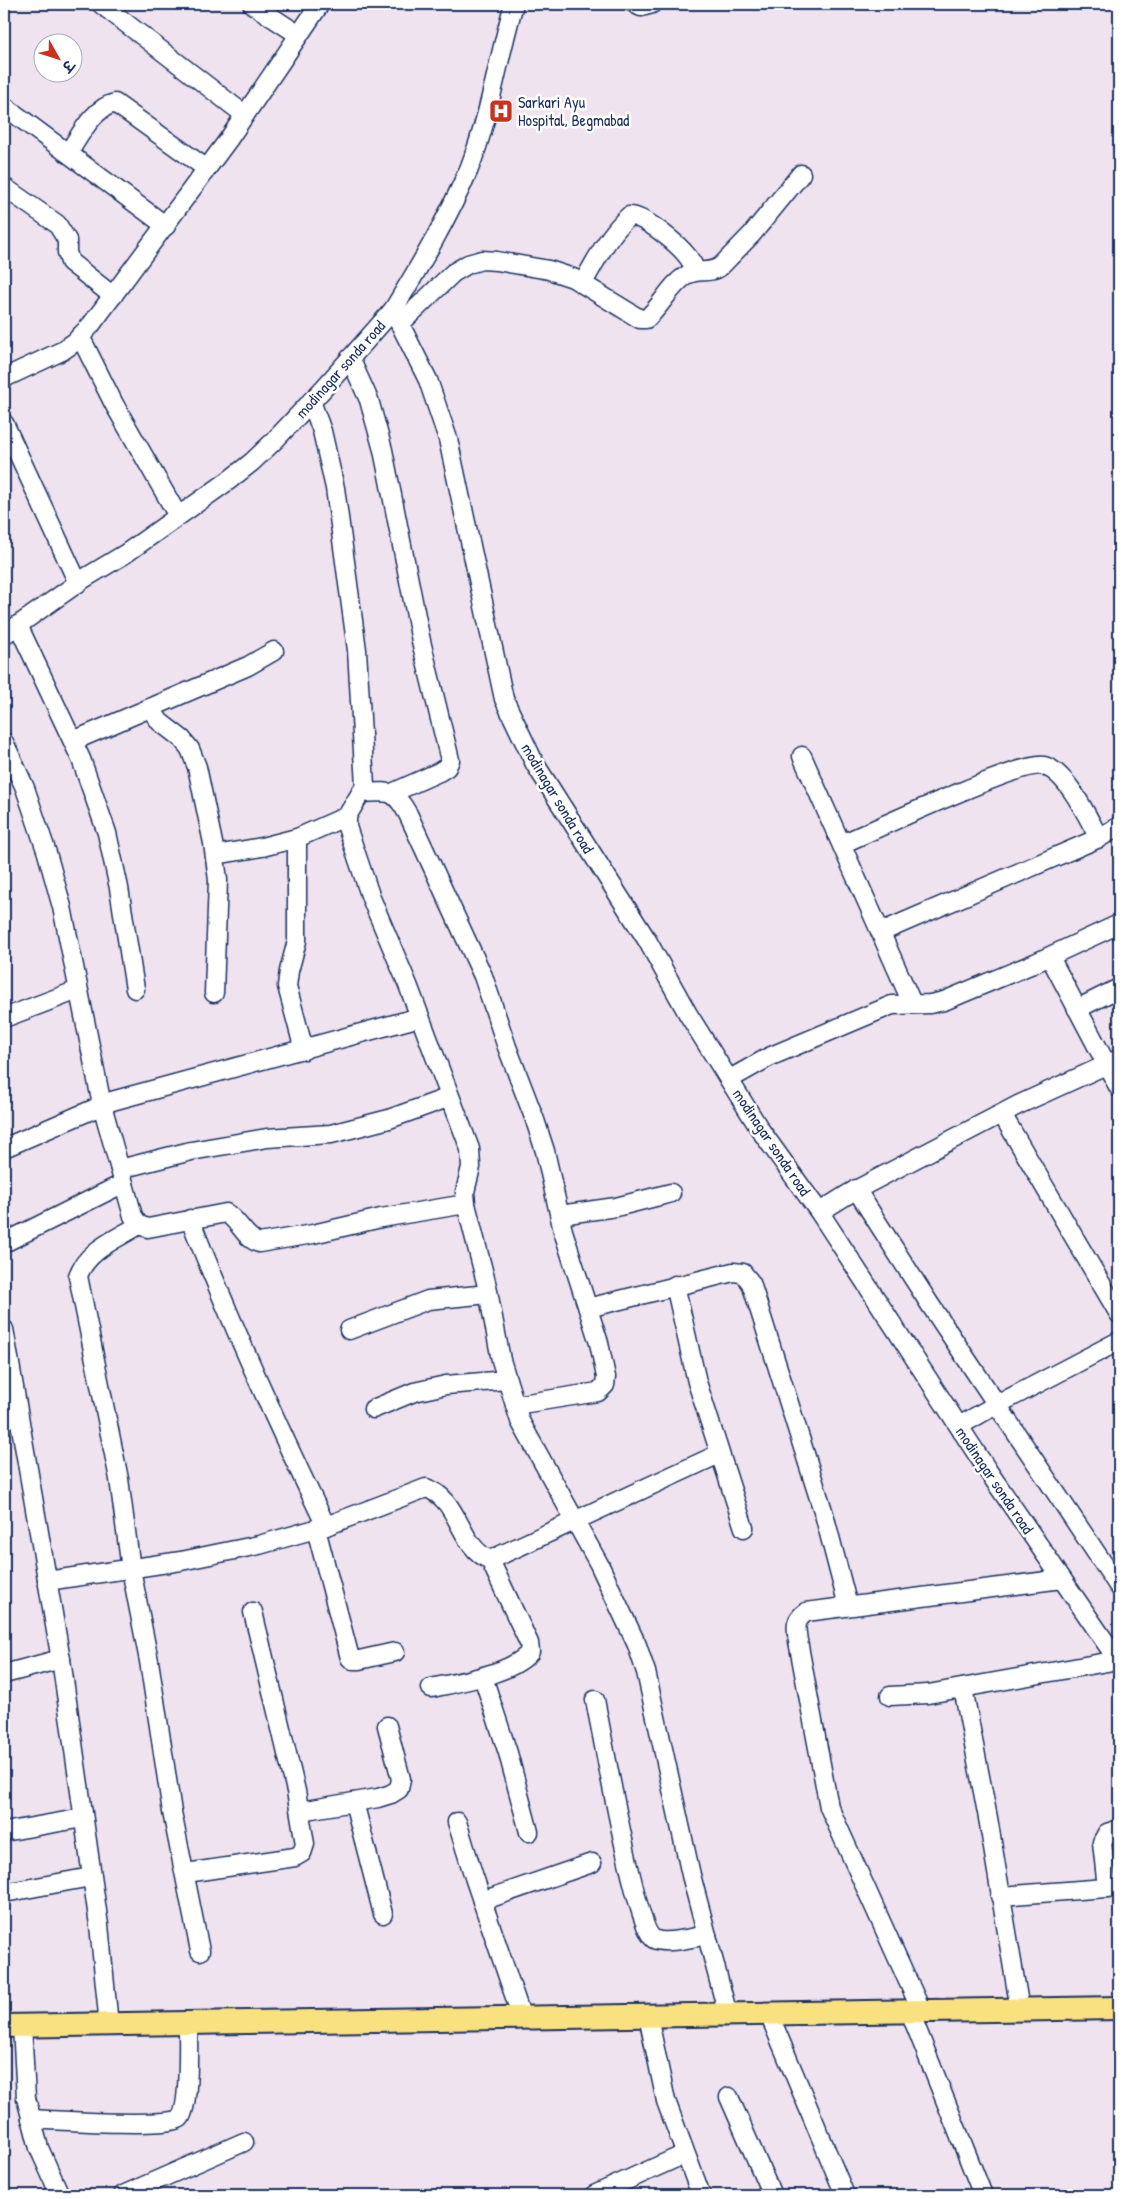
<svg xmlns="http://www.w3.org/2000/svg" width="1123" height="2199" font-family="'Patrick Hand','Playpen Sans Deva',sans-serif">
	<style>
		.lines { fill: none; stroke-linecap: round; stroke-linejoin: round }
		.minor-casing { stroke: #1b2f5e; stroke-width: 21 }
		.major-casing { stroke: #1b2f5e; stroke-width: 26 }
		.minor { stroke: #fff; stroke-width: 18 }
		.major { stroke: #fae180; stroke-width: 22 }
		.labels { text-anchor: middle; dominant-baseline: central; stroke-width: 5; stroke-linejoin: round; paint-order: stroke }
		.poi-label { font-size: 16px; fill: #1b2f5e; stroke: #fff; text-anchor: start }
		.street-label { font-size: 16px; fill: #1b2f5e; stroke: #fff }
	</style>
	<rect width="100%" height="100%" fill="#eee3ef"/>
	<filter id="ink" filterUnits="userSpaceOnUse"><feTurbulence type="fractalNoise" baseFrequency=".02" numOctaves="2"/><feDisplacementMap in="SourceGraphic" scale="10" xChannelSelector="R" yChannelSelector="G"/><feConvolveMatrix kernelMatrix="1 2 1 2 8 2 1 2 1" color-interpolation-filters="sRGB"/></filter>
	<g filter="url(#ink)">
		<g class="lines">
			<!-- minor casing -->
			<g class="minor-casing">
				<g id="minor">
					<polyline points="101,4 245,115"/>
					<polyline points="252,4 299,35"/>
					<polyline points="635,4 641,7 652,4"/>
					<polyline points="4,106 166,226"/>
					<path d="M68,153C80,136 93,108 115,103L207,169"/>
					<polyline points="4,187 57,224 67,240 67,252 70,262 113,296"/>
					<path d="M583,283C596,260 609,234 629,216C644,215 679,245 688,257C691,261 694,266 696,271"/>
					<path d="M393,310C421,264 448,218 469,169C490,116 498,58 514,4"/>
					<path d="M400,324L453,273L468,264L482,260L497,261L549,270L573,278L640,319H646C661,307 670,285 687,275C698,268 710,275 721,266L752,234L801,174"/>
					<polyline points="80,336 114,404 178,516"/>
					<polyline points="350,358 369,400 383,450 421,641 450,760 447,767 439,772 392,793"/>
					<polyline points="4,378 62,351 75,342 91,325 228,140 320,4"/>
					<polyline points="311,401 322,431 335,488 357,650 365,786 347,816 347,827 371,898 408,985 470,1149 471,1167 465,1192 466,1204 487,1286 501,1360 520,1421 599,1564 637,1645 646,1672 691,1875 728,2015"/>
					<polyline points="4,423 78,583"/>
					<polyline points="18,625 81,759 107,833 119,888 135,989"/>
					<polyline points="4,635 85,578 125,554 228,481 252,462 274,441 324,388 393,310 428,380 448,439 504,699 535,764 647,940 688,1014 761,1131 820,1213 988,1471 1119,1662"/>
					<polyline points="150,708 160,722 182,739 190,749 197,767 213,843 218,880 214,993"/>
					<polyline points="73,741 248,666 274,651"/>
					<path d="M4,742L25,788L47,853L62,907L102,1105L133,1216L139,1225L148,1228L226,1213C240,1221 244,1238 259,1243L313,1234L381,1218L466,1204"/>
					<polyline points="802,756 912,1003"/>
					<path d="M361,793C390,792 393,788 408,814L483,976L507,1047L535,1120L545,1151L563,1231L599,1343L606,1377L605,1385L598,1392L515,1405"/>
					<polyline points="297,838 297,941 289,971 287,986 304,1050"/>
					<path d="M842,844C871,831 1024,760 1044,766C1067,772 1088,818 1099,838"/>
					<polyline points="215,855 262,847 297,838 347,816"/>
					<polyline points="881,932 1099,838 1119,826"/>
					<polyline points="1050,957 1119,1088"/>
					<polyline points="1077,1009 1119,988"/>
					<polyline points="4,1018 78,990"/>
					<polyline points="730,1079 769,1057 892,1005 930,1004 944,1001 1035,963 1119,924"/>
					<polyline points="1002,1114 1119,1314"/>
					<polyline points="4,1148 112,1101 420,1017"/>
					<polyline points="120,1169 191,1151 267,1138 331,1134 389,1119 450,1097"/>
					<polyline points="856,1189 929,1303 1119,1587"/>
					<polyline points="820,1213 826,1208 850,1193 1018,1105 1119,1059"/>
					<polyline points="560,1215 616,1207 671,1193"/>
					<path d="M190,1219C231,1323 277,1425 326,1526"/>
					<path d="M139,1225C117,1239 87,1250 78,1276L119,1479L131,1569L149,1661L172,1812L200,1951"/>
					<polyline points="4,1243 124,1183"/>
					<polyline points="675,1285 697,1382 744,1528"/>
					<polyline points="588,1308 733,1272 743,1273 751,1283 824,1514 848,1606"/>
					<polyline points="4,1329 62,1666 99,1925 109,2025"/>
					<polyline points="349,1330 428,1300 488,1294"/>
					<polyline points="373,1409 414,1392 446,1385 507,1380"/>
					<polyline points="959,1426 987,1410 1119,1341"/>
					<polyline points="316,1529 350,1658 353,1660 359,1660 395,1652"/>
					<path d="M47,1581L181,1561L259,1545L326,1526L426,1488C460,1499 458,1546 490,1560L719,1454"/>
					<polyline points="4,1674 61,1659"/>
					<polyline points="483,1677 508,1753 529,1832"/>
					<path d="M431,1688C459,1682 512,1674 530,1652L529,1643L490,1560"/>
					<polyline points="963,1688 988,1818 1020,2010"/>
					<polyline points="890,1696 928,1694 1118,1660"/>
					<path d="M595,1700C602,1732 636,1929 654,1939C665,1945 695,1937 707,1935"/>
					<polyline points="354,1802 383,1914"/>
					<polyline points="300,1811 378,1798 391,1794 399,1789 401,1779 387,1726"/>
					<polyline points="457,1822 474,1877 522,2018"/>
					<polyline points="4,1832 83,1818"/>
					<polyline points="186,1873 295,1857 302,1853 305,1844 296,1791 253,1612"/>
					<polyline points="1107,1888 1102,1842 1107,1833 1119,1829"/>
					<polyline points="4,1893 91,1877"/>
					<polyline points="1000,1896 1119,1887"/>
					<polyline points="482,1901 592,1863"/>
					<polyline points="910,2012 983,2195"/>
					<path d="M922,2012L829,1807L798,1641C796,1627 794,1621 806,1612L1062,1579"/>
					<polyline points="769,2014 845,2195"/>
					<polyline points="648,2016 666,2101 701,2195"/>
					<polyline points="22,2026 26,2098 39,2148 60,2195"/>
					<polyline points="729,2097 772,2195"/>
					<path d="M31,2119C51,2120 171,2128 180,2118C190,2106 188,2042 188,2023"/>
					<polyline points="123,2195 244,2142"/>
					<polyline points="594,2195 685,2154"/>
				</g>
			</g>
			<!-- major casing -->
			<g class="major-casing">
				<polyline id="major" points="4,2026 1119,2008"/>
			</g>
			<!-- minor -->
			<use href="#minor" class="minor"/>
			<!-- major -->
			<use href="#major" class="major"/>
		</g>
	</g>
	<!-- icons -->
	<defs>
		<g id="hospital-square" transform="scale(1.25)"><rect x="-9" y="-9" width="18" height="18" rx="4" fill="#c8321e" stroke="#fff"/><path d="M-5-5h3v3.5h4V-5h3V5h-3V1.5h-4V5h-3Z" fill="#fff"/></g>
	</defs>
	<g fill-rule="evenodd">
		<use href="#hospital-square" x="501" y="111"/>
	</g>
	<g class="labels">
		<!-- poi labels -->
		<g class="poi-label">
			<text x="518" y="102">Sarkari Ayu<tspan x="518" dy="18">Hospital, Begmabad</tspan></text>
		</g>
		<!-- street labels -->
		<g class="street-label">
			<text transform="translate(340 369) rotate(-48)">modinagar sonda road</text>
			<text transform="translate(558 798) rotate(59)">modinagar sonda road</text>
			<text transform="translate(772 1142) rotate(56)">modinagar sonda road</text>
			<text transform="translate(995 1480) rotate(56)">modinagar sonda road</text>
		</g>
	</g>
	<!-- margin -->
	<rect width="1123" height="2199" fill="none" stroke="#fff" stroke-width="20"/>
	<rect x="10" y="10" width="1103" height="2179" fill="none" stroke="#1b2f5e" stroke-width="2" filter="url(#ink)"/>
	<!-- north arrow -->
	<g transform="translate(58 58) rotate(129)"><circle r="24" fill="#ffffff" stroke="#a4acbf"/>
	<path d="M0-4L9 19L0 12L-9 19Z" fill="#c8321e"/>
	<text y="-8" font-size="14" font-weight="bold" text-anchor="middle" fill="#1b2f5e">उ</text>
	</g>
</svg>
